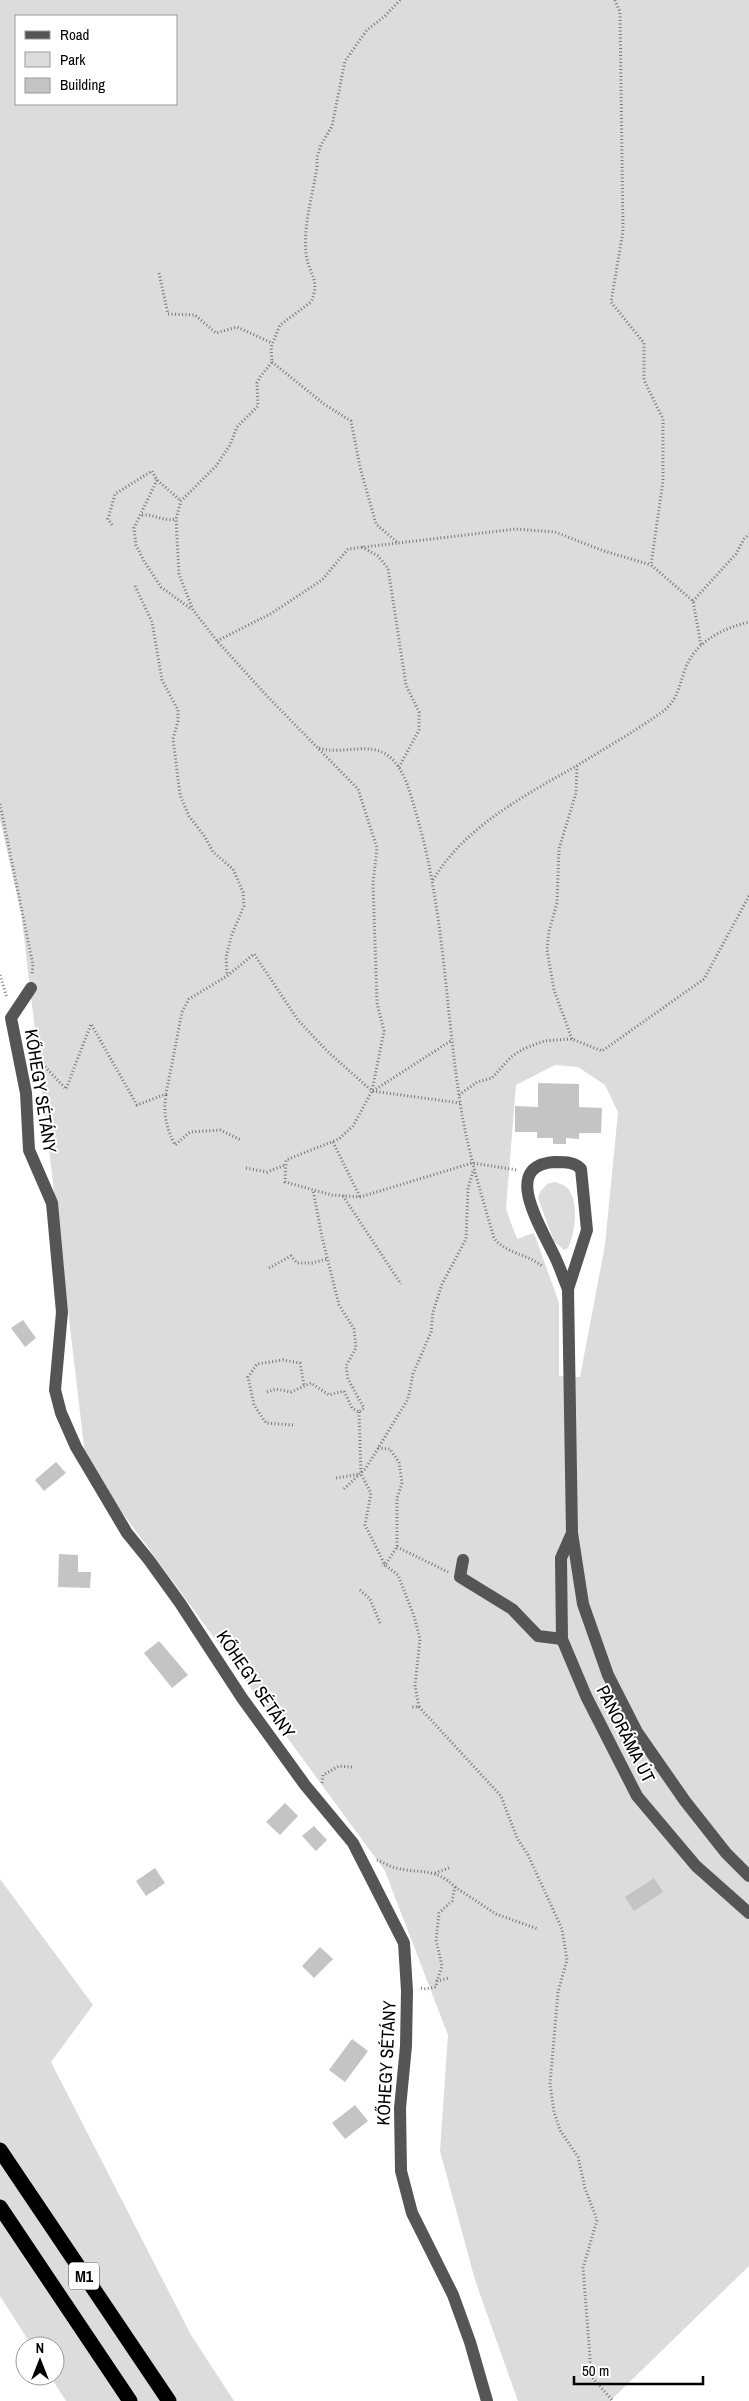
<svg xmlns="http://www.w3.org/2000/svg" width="749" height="2401" font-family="'Archivo Narrow',sans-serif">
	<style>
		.green { fill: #dcdcdc; fill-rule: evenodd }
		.building { fill: #c4c4c4 }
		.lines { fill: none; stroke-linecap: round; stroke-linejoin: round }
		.path { stroke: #777; stroke-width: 3; stroke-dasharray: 1 2.5; stroke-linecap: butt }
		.minor { stroke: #555; stroke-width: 12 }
		.highway { stroke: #000; stroke-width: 15 }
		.labels { text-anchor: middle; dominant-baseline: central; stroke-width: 4; stroke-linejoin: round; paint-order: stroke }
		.shield { fill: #fff; stroke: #4c4c4c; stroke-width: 1 }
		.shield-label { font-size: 16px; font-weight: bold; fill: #000 }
		.street-label { font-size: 18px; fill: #000; stroke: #fff }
	</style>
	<rect width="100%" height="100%" fill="#fff"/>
	<!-- green -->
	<g class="green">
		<path d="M0,0H749V2266L610,2401H518L475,2280L440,2151L448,2035L385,1871L86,1463L21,912L0,820ZM16,16H176V104H16ZM555,1065L578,1067L605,1085L618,1112L605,1245L580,1377L559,1376V1303L534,1233L517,1239L506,1209L516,1085Z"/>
		<path d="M555,1182C560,1184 566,1185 569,1190C579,1204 575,1234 568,1248L564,1250L554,1241L538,1198L540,1192L547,1184Z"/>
		<polygon points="0,1879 93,2005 51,2062 191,2335 234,2401 66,2401 50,2376 55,2376 55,2346 32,2346 0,2296"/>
	</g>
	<!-- building -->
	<g class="building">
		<polygon points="538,1083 579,1084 579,1107 602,1108 601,1133 579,1133 579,1139 566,1138 566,1144 553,1144 553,1138 537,1138 537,1132 515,1132 515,1106 538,1107"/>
		<polygon points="23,1320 36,1338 25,1347 11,1328"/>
		<polygon points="56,1462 66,1473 44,1491 35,1480"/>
		<polygon points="59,1554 78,1555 78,1572 91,1572 90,1588 58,1587"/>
		<polygon points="159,1641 188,1675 172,1688 144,1653"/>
		<polygon points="285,1803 298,1816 280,1835 266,1822"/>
		<polygon points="314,1826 327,1840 316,1851 302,1836"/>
		<polygon points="155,1868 165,1883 146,1896 136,1881"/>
		<polygon points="654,1878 663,1892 634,1911 625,1897"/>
		<polygon points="320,1947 333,1959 314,1978 302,1966"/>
		<polygon points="352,2039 368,2051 345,2082 329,2070"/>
		<polygon points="355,2105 368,2121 345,2139 332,2123"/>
	</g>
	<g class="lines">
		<!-- path -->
		<g class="path">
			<path d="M400,0L385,16L367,30L345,61L332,126L321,145L317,157V166C313,195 303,225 306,254C309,275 321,280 311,302L280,325L271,347L272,362L260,377L257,383L258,406L237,427L230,445L216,466L181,501L176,519L179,574L193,610L217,641L267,696L358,789L377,848L373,883L377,1003L384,1031L372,1091L353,1126L339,1139L286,1160L285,1182L332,1195L360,1197L472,1163L517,1170"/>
			<polyline points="615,0 620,12 623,231 611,302 644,343 644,380 663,419 663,481 651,565 693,601 701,645"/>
			<polyline points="159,273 168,314 195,315 216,333 237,327 272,343"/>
			<polyline points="272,362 324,404 351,421 360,467 376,524 398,543 516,529 555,532 604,551 651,565"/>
			<polyline points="157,480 134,528 136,545 144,561 161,587 191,609"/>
			<path d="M142,515C155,514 164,522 176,519"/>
			<polyline points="112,525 108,519 115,494 152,471 157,480 181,501"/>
			<polyline points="362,547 378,556 388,568 406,685 419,712 419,730 399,767"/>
			<polyline points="135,586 152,622 162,680 178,710 178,721 173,739 180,795 189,816 205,837 213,852 233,869 243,892 244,906 232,934 226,957 227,975"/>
			<polyline points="693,601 736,554 744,539 749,534"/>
			<polyline points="217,641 272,613 322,580 348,549 398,543"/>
			<path d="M319,748C343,756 372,739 392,759C405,772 410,792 415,810C444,904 445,1005 460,1102C467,1149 481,1193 494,1238C504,1253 528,1254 542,1266"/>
			<polyline points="0,804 33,965 32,975"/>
			<path d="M433,880C465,826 526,795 578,765C607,747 637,730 665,710C677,699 679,688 684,672C694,642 721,629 749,622"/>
			<polyline points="0,975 7,998"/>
			<polyline points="572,1039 554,990 547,950 549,931 557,903 559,849 576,793 577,766"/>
			<polyline points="33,1054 66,1089 91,1024 137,1105 166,1094 182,1012 189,999 227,976 254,954 298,1020 327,1051 372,1091 460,1103"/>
			<polyline points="373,1091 452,1040"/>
			<path d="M166,1095C163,1113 166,1128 175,1145L190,1132L220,1130L241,1140"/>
			<polyline points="459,1095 477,1082 492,1078 511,1057 523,1049 544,1041 572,1039 602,1051 704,979 749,896"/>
			<polyline points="333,1142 360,1197"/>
			<polyline points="246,1168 267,1172 285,1165"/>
			<polyline points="343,1196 401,1284"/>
			<polyline points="269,1268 291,1256 297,1263 312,1263 327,1259"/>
			<polyline points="267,1392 276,1389 291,1392 311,1383 329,1395 344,1391 352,1408 359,1412 364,1408 348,1379 346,1366 356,1348 354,1329 339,1305 322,1237 313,1190"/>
			<polyline points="359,1412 361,1474 371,1493 365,1525 385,1565 381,1565"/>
			<polyline points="293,1425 266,1423 254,1405 248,1377 257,1364 283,1360 300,1363 304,1385"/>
			<polyline points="378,1448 390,1449 399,1462 402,1483 397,1498 397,1547 385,1565 398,1575 414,1616 420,1639 415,1686 419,1707 412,1707"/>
			<polyline points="336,1478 360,1474"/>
			<polyline points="344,1489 366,1468 408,1399 413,1374 431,1332 433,1312 442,1284 466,1239 468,1189 473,1171"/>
			<polyline points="397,1547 448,1572"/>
			<polyline points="360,1590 370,1599 380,1623"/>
			<polyline points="419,1707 501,1796 517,1838 528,1855 562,1929 567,1960 558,1992 550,2084 554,2112 560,2130 578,2157 585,2188 597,2220 583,2268 590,2357 590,2375 613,2401"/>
			<polyline points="322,1783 323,1775 339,1766 352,1767"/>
			<path d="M377,1860C383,1862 390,1867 396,1868C420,1874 435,1867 455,1887L452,1901L439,1913L436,1940L442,1966L437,1981"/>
			<polyline points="435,1873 449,1868"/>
			<polyline points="455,1887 496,1914 538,1929"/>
			<polyline points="421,1988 424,1989 436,1987 437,1981 449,1978"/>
		</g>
		<!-- minor -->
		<g class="minor">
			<polyline points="31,988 11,1018 26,1093 29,1150 52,1203 62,1312 55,1390 61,1413 76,1447 127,1533 149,1560 180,1603 242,1698 305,1785 353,1843 404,1943 407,1991 406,2046 400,2108 401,2171 412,2213 453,2295 470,2342 487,2401"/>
			<path d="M568,1289C563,1277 559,1264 553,1253C541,1227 500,1164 556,1162C565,1162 575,1162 581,1169L587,1230L568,1289L572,1533L583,1604L608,1675L637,1732L685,1801L726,1853L749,1876"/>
			<polyline points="572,1533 561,1558 562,1639 586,1696 637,1796 696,1866 749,1913"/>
			<polyline points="463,1560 460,1577 512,1609 538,1636 562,1639"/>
		</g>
		<!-- highway -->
		<g class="highway">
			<polyline points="0,2150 169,2401"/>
			<polyline points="0,2207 130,2401"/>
		</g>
	</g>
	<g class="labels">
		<!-- shield labels -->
		<rect class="shield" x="69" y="2262.5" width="30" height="27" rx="4"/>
		<g class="shield-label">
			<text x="84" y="2276">M1</text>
		</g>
		<!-- street labels -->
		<g class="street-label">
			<text transform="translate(41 1091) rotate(81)">KŐHEGY SÉTÁNY</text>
			<text transform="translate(256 1684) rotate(56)">KŐHEGY SÉTÁNY</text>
			<text transform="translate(626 1734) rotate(63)">PANORÁMA ÚT</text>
			<text transform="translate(386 2063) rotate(-87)">KŐHEGY SÉTÁNY</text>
		</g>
	</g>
	<!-- legend -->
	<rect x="15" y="15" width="162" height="90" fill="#ffffff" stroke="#999999"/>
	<rect x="25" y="31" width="25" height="8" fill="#555555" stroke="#999999"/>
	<text x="60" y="40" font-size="15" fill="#000000">Road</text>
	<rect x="25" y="52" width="25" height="15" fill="#dcdcdc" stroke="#999999"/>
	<text x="60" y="65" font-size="15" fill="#000000">Park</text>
	<rect x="25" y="78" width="25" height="15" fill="#c4c4c4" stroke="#999999"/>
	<text x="60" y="90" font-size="15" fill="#000000">Building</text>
	<!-- north arrow -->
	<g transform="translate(40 2361)"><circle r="24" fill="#ffffff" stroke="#999999"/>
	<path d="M0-4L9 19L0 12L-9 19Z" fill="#000000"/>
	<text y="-8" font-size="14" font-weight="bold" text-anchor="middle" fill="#000000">N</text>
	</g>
	<!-- scale -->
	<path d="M574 2376v8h129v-8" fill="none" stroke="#000000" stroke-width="2.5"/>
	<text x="582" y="2376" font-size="15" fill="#000000" stroke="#ffffff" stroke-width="4" paint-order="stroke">50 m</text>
</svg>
